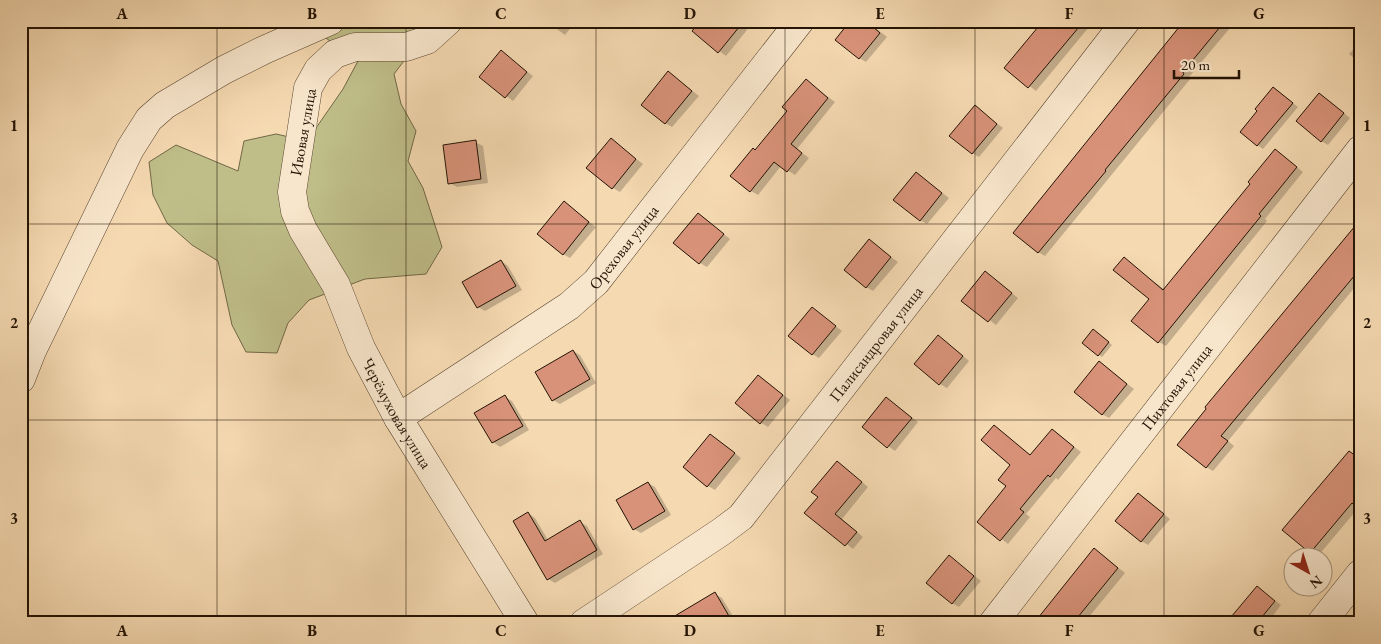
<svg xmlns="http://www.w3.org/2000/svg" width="1381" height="644" font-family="'EB Garamond',serif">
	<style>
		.green { fill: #bfbe89; stroke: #716846 }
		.shadow { fill: #0003 }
		.building { fill: #d89279; stroke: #231304 }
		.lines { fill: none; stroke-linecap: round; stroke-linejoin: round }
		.minor-casing { stroke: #58442f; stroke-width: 29 }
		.minor { stroke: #f8e6cc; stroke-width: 28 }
		.grid { fill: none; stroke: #231304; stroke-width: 1; stroke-opacity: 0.55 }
		.labels { text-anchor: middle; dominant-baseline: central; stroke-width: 4.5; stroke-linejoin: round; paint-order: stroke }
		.street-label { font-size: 16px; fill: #231304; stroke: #f8e6cc }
		.neatline { fill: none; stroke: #231304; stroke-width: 2 }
		.grid-label { font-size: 16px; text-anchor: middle; font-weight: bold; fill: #231304 }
	</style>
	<rect width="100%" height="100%" fill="#f5d9b1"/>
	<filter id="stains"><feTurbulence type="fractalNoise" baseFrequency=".004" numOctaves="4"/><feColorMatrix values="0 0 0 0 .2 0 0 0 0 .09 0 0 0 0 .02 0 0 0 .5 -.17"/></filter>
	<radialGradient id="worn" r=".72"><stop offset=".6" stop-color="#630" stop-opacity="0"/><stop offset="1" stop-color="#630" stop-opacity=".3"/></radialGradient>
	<!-- green -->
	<polygon class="green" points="308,21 423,21 413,49 394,74 401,104 416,131 408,161 423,188 442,247 426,274 365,279 309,300 288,323 277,353 246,352 232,325 218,261 192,245 167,223 153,195 149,162 176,145 238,171 244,141 276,134 307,141 343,89 358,61 309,26"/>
	<!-- shadow -->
	<g class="shadow">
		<polygon points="546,21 576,21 565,35"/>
		<polygon points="737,21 747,30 726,56 693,31"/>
		<polygon points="852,21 867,21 887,37 866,62 859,58"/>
		<polygon points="1045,21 1094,21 1036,91 1006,68"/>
		<polygon points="1186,21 1235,22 1189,77 1191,78 1045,256 1038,252"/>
		<polygon points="1360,42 1360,63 1349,54"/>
		<polygon points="501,52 533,76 513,101 481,77"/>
		<polygon points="669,73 699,96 672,127 665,123"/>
		<polygon points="806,81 835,102 797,149 809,158 795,175 781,166 758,195 751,191 756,151 789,111"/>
		<polygon points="1273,88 1298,107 1263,149 1257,145 1259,111"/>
		<polygon points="1320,94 1350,118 1328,145 1321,141"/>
		<polygon points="975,107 1003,128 979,157 972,153"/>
		<polygon points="611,140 643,164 620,192 613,188"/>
		<polygon points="475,142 483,146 488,183 457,187 450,183"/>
		<polygon points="1282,155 1303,172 1265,219 1267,221 1166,346 1159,342 1133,321 1151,299 1124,259 1165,290"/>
		<polygon points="916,173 949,198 927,224 920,220"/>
		<polygon points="564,203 596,227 570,258 563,254"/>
		<polygon points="705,219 730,239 707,267 700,263"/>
		<polygon points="1360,221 1360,281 1228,441 1234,446 1213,471 1206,467 1179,445"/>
		<polygon points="869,241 898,262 873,291 866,287"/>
		<polygon points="501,261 508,266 522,290 485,311 478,307"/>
		<polygon points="992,277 1018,298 996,325 963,300"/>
		<polygon points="812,308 842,331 819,358 812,354"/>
		<polygon points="1096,332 1112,345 1102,357 1099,355"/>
		<polygon points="945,341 969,361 947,388 940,384"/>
		<polygon points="573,351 580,355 596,383 560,404 553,400"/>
		<polygon points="1100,363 1134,389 1109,418 1102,414"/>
		<polygon points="758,376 790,400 768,427 761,423"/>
		<polygon points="505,397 512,401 529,430 500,447 493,442"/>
		<polygon points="887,398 918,422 895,451 888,446"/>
		<polygon points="994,426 1031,456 1052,430 1081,452 1058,480 1056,478 1026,514 1030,517 1008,544 979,522 1008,486 1012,465"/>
		<polygon points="711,435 741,458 715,490 708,486"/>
		<polygon points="1360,447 1360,506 1318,556 1284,530"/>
		<polygon points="844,467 868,487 842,519 863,537 853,549 806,513"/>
		<polygon points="648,483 655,487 671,515 641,533 634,529"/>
		<polygon points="1139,494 1170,519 1148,545 1141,541"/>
		<polygon points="528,513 535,518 548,540 580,522 587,526 603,554 555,583 548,579"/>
		<polygon points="1101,554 1125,573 1084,623 1035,623"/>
		<polygon points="949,557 981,581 959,607 952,603"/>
		<polygon points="1257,587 1281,605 1267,623 1228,623"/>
		<polygon points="715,594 722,598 737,623 665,623"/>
	</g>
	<!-- building -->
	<g class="building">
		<polygon points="700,21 744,21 718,53 692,31"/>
		<polygon points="850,21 866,21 880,33 859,59 835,40"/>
		<polygon points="1043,21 1084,21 1028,88 1004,68"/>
		<polygon points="1184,21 1225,21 1183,72 1184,74 1105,170 1106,171 1038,253 1013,233"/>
		<polygon points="501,50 527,72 505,98 479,77"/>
		<polygon points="668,71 692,91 665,124 641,105"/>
		<polygon points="806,79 828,98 791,144 802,153 787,172 774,162 750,192 730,176 753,148 755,150 787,111 782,107"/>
		<polygon points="1273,87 1293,103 1257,146 1240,132 1257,111 1255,109"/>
		<polygon points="1319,93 1344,113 1321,142 1296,121"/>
		<polygon points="975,105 997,124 972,154 949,136"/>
		<polygon points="611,138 636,159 612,189 586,168"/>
		<polygon points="476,140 481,179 448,184 443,145"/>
		<polygon points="1275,149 1297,167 1259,214 1261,216 1158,343 1131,321 1149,299 1113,270 1124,257 1163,290 1250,184 1248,182"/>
		<polygon points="916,172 942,193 920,221 893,200"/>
		<polygon points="564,201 589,222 563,255 537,234"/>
		<polygon points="698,213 724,234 699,264 673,243"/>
		<polygon points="1360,220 1360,269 1221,436 1228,441 1206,468 1177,445 1206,409 1205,407"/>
		<polygon points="869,239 891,257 866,288 844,270"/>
		<polygon points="501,260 516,286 477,308 462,282"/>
		<polygon points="985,271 1012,293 988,322 961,301"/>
		<polygon points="812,307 836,326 812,355 788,336"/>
		<polygon points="1093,329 1109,342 1098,356 1082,343"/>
		<polygon points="938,335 963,356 939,385 914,364"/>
		<polygon points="573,350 590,379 552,401 535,372"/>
		<polygon points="1099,361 1127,384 1102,415 1074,392"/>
		<polygon points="758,375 783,395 760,424 735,403"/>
		<polygon points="505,395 523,426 492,443 474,413"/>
		<polygon points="886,397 912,418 887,448 862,427"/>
		<polygon points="994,425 1030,455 1052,429 1074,447 1050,477 1048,475 1020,509 1024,512 1000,541 977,522 1006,486 998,480 1010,465 981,440"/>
		<polygon points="710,434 735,453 707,487 683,467"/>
		<polygon points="1349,451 1360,459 1360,509 1352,503 1310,553 1282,530"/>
		<polygon points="837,461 862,482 835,514 857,532 845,546 804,513 818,497 811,492"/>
		<polygon points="648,482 665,511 633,530 616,500"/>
		<polygon points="1138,493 1164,514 1141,542 1115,521"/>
		<polygon points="528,512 545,541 580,520 597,550 547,580 513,521"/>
		<polygon points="1094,548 1118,568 1073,623 1034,623"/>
		<polygon points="949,555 974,576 952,604 926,583"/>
		<polygon points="1257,586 1275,601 1257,623 1226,623"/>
		<polygon points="715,592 733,623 663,623"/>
	</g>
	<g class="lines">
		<!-- minor casing -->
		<g class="minor-casing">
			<g id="minor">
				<path id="s1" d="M448,21L427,40L406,47H355L335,54L318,70L308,88L292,192L295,211L303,230L336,285L361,348L398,418L525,623"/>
				<polyline points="21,379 32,351 130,149 149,119 165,105 224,70 264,50 330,21"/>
				<path id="s2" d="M398,418L569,306L596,282L800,21"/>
				<path id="s3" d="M584,623L721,532L741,517L1126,21"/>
				<path id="s4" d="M993,623L1360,150"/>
				<polyline points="1321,623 1360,574"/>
			</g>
		</g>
		<!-- minor -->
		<use href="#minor" class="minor"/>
	</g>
	<!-- grid -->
	<path class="grid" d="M217,21V623M406,21V623M596,21V623M785,21V623M975,21V623M1164,21V623M21,224H1360M21,420H1360"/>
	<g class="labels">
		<!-- street labels -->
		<g class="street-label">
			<text transform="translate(303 132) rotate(-80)">Ивовая улица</text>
			<text stroke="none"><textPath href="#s2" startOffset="285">Ореховая улица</textPath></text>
			<text stroke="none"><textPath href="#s3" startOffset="409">Палисандровая улица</textPath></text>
			<text stroke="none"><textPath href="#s4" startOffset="299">Пихтовая улица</textPath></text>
			<text stroke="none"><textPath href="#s1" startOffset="518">Черёмуховая улица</textPath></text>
		</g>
	</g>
	<!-- margin -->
	<rect width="1381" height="644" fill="none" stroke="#f5d9b1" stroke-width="55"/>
	<!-- north arrow -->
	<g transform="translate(1308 572) rotate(141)"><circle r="24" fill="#f8e6cc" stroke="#a3927c"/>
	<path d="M0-4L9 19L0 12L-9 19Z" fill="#8f2418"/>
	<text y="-8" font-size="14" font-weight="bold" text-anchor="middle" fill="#231304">N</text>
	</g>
	<!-- scale -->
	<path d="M1174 70v8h65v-8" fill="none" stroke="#231304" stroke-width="2.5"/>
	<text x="1181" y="70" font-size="15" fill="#231304" stroke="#f8e6cc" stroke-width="4" paint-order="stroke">20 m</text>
	<rect x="28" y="28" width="1326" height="588" class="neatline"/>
	<g class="grid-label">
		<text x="122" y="19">A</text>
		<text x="312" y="19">B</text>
		<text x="501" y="19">C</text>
		<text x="690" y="19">D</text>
		<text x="880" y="19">E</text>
		<text x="1069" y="19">F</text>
		<text x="1259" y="19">G</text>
		<text x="14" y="131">1</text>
		<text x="1367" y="131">1</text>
		<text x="14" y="328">2</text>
		<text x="1367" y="328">2</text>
		<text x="14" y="524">3</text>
		<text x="1367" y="524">3</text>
		<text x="122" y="636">A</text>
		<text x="312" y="636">B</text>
		<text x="501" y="636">C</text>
		<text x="690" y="636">D</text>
		<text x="880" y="636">E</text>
		<text x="1069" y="636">F</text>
		<text x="1259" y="636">G</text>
	</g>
	<rect width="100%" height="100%" filter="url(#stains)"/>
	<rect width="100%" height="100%" fill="url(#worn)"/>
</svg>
